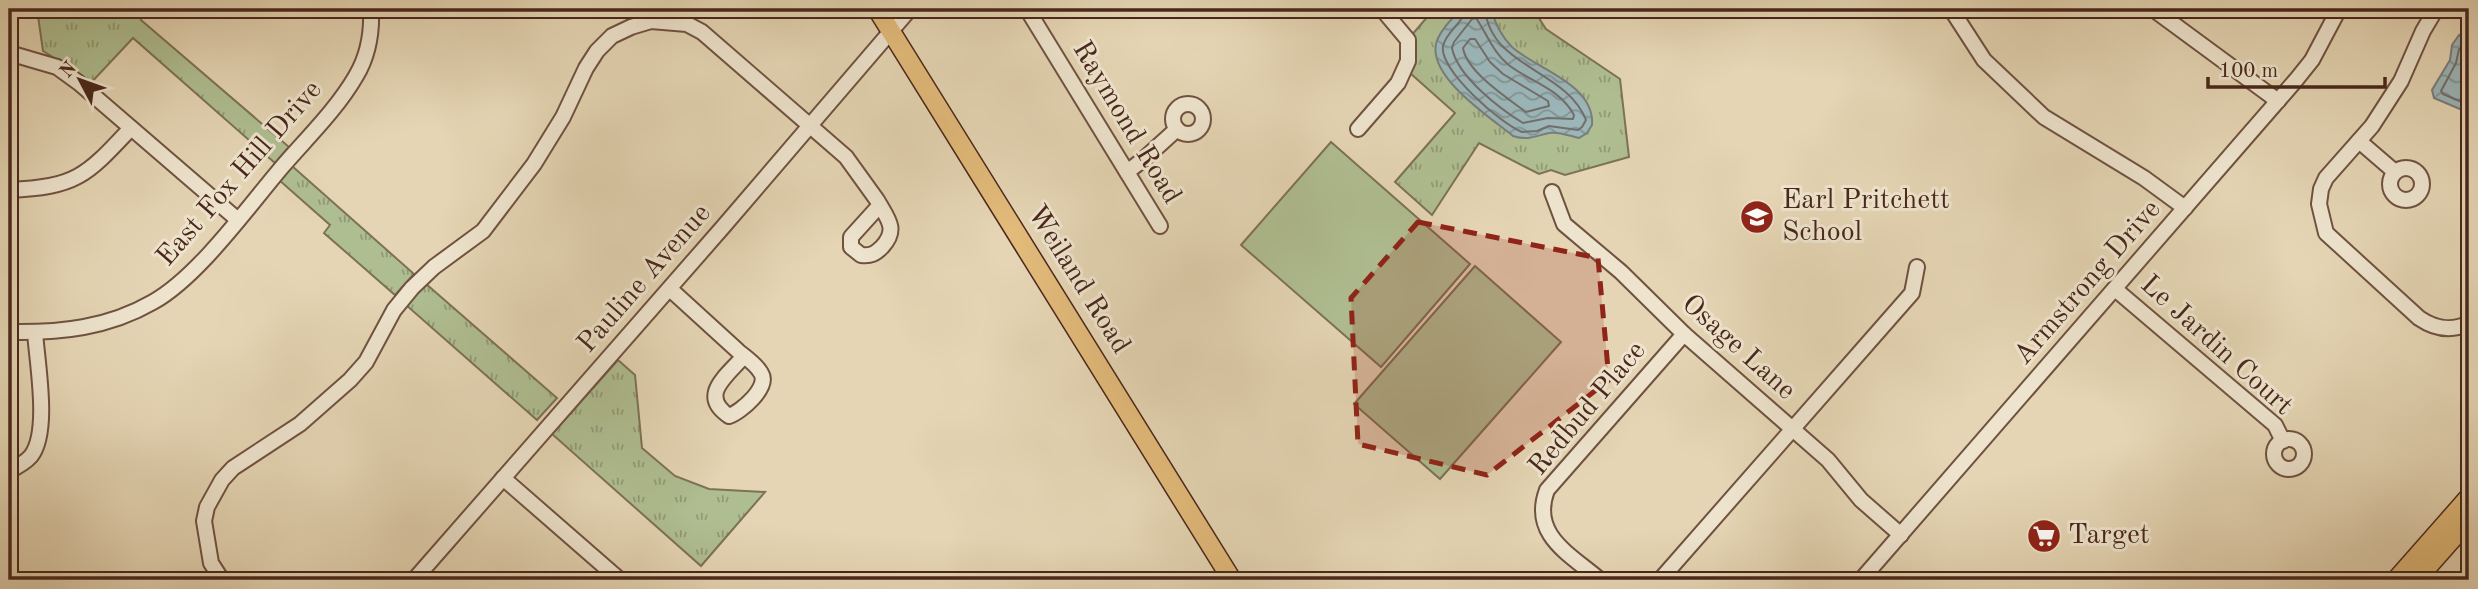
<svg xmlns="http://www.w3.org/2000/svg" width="2478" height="589" font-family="'Old Standard TT',serif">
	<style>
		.park { fill: url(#park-tufts); stroke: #7c7256; stroke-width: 2 }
		.pitch { fill: #afbe91; stroke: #7c7256; stroke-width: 2 }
		.water { fill: url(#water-waves); stroke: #7a7d7a; stroke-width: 2 }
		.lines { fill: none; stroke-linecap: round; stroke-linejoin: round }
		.shore { stroke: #726e6a; stroke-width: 2 }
		.minor-casing { stroke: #705241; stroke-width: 18 }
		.major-casing { stroke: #49271b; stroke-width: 21 }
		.minor { stroke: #eee4ce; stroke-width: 14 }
		.major { stroke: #e2ba7a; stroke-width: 18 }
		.marked { fill: #8f2418; fill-opacity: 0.2; stroke: #8f2418; stroke-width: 5; stroke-dasharray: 14 9; stroke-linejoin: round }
		.labels { text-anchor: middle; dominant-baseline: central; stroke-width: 6; stroke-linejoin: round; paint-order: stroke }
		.street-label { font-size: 28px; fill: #49271b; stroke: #eee4ce }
		.poi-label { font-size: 28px; fill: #49271b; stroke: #eee4ce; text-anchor: start }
	</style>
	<defs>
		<pattern id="park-tufts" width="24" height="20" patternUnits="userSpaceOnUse" patternTransform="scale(1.75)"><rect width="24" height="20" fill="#afbe91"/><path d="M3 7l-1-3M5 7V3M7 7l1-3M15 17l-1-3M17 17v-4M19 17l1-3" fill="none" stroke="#909a76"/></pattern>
		<pattern id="water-waves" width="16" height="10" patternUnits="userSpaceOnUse" patternTransform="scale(1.75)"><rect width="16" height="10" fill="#9bb6b9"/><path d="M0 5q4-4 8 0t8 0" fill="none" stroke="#809496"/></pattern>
	</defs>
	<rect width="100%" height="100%" fill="#e5d5b4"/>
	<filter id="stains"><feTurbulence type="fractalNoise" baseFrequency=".00286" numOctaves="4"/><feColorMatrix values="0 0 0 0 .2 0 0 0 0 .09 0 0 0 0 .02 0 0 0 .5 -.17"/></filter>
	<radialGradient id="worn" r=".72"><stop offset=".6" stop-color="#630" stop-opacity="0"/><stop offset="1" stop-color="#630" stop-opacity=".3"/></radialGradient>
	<!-- park -->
	<g class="park">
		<polygon points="37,9 140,9 141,20 289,147 275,163 133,38 90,84 72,69 43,51"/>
		<polygon points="1434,9 1533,9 1546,29 1620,79 1629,157 1565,175 1551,170 1539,174 1479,143 1432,215 1395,182 1455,113 1410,73 1411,36"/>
		<polygon points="292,166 414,274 395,295 324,233 330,225 279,180"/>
		<polygon points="425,283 557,398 537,420 406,305"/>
		<polygon points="618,360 635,375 642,448 675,476 709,489 765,492 701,566 552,434"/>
	</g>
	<!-- pitch -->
	<g class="pitch">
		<polygon points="1331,142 1470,264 1381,367 1241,245"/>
		<polygon points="1475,266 1561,342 1440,479 1354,404"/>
	</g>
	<!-- water -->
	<g class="water">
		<path d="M1461,9H1491C1495,23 1502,37 1512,47C1536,69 1595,84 1592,125L1587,133L1579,138C1570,136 1558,131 1549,133C1535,136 1528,141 1513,136C1491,118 1429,78 1436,44C1439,31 1452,19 1461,9Z"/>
		<polygon points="2459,35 2465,40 2469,49 2469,110 2467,112 2434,98 2432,90 2450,60 2452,45"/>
	</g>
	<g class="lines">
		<!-- shore -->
		<g class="shore">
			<path d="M1465,9C1464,23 1446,31 1443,46C1439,70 1501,124 1522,132L1537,131L1549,126L1578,130L1582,127L1586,120C1566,69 1491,68 1485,9"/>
			<path d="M1476,18C1487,34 1493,53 1510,66C1533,83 1560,89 1574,115L1573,119L1548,118L1523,123C1500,109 1457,76 1452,48L1454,42L1472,19Z"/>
			<path d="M1470,39H1475L1490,62L1503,74L1548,101L1549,106L1526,112C1507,98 1467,72 1463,48Z"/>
			<polyline points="2469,49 2459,49 2456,63 2441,91 2443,94 2469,105"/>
		</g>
		<!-- minor casing -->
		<g class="minor-casing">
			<g id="minor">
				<polyline points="1027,9 1160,226"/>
				<polyline points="1951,9 1984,60 2044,117 2144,178 2185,208"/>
				<polyline points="2153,9 2278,101"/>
				<path d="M2436,9L2423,31L2401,81L2372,126L2326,178L2321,189L2319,204L2326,233L2419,318C2435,329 2451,332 2469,323"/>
				<polyline points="9,53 57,67 79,83 238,220"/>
				<circle cx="1188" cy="119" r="15"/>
				<polyline points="1358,129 1398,83 1408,61 1408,40 1382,9"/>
				<polyline points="2359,141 2395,172"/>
				<circle cx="2406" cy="184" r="16"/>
				<polyline points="1127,172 1144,159 1177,129"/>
				<path d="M9,190C77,187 86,176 131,128"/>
				<polyline points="1552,192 1564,224 1621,272 1684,334 1828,460 1861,500 1901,535"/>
				<path d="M670,289C692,309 715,330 738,351C745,357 756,364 761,373C770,387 741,412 729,416C698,395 727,376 744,356"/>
				<polyline points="2115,289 2275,425 2283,441"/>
				<path d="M9,332C60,333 108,328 153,302C198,277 248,207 282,167C307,138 337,109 356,76C368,56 372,31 371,9"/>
				<circle cx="2289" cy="454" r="15"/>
				<path d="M9,471C17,467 25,463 31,456C50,432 37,363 35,332"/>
				<polyline points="503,478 620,580"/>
				<path d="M222,580L211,563L204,521L207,507L222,480L233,468L300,424L350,380L366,362L394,310L412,288L434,267L483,231L534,164L563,117L586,68L597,51L612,36L631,27L651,21L687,24L702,32L846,157L877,200C887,218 899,229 882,247C875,254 871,256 861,255L851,247V237L880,205"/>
				<polyline points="414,580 723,227 910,9"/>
				<path d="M1600,580C1570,554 1530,535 1547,490L1684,334"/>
				<polyline points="1660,580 1912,293 1917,267"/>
				<polyline points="1861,580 2296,80 2312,60 2339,9"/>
				<polyline points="2466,580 2469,577"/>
			</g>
		</g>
		<!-- major casing -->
		<g class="major-casing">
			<g id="major">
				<polyline points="877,9 1232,580"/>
				<polyline points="2396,580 2469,497"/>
				<polyline points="2416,580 2469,520"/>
			</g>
		</g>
		<!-- minor -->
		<use href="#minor" class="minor"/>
		<!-- major -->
		<use href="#major" class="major"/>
	</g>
	<!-- marked area -->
	<path class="marked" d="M1418,222L1598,258L1609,380L1487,475L1358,444L1351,298Z"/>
	<!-- icons -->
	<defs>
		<g id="school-disc" transform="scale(1.75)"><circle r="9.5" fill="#8f2418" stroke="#eee4ce"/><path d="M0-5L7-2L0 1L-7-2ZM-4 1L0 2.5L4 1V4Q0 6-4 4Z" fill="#fff"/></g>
		<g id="supermarket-disc" transform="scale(1.75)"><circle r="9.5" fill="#8f2418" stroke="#eee4ce"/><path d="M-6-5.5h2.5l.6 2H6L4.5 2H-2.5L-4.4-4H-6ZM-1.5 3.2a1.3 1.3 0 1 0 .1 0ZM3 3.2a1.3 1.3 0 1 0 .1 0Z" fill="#fff"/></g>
	</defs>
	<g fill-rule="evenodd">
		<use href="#school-disc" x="1757" y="217"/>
		<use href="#supermarket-disc" x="2044" y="536"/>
	</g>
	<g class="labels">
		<!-- street labels -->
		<g class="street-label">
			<text transform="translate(1126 123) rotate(59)">Raymond Road</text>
			<text transform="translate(240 174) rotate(-49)">East Fox Hill Drive</text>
			<text transform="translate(645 279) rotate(-49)">Pauline Avenue</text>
			<text transform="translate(1078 280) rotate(58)">Weiland Road</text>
			<text transform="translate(2088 283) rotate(-49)">Armstrong Drive</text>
			<text transform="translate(2216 346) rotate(42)">Le Jardin Court</text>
			<text transform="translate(1738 348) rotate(42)">Osage Lane</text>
			<text transform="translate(1588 409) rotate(-50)">Redbud Place</text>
		</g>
		<!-- poi labels -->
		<g class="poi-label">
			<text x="1782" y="201">Earl Pritchett<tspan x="1782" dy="32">School</tspan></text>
			<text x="2068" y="536">Target</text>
		</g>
	</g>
	<!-- margin -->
	<rect width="2478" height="589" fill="none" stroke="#e5d5b4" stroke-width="35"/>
	<rect x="10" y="10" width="2457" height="568" fill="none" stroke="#49271b" stroke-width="3.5"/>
	<rect x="18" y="18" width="2443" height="554" fill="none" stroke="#49271b" stroke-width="2"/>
	<!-- north arrow -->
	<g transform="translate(80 80) rotate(311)" stroke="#eee4ce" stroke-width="5" paint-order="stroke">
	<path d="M0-5L12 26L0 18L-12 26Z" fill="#49271b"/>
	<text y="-10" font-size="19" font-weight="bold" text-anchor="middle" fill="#49271b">N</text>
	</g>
	<!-- scale -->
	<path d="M2208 77v10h177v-10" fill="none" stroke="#49271b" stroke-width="3.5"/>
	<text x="2219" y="77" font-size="21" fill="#49271b" stroke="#eee4ce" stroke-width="5" paint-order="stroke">100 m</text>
	<rect width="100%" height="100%" filter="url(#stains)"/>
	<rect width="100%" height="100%" fill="url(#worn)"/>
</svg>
